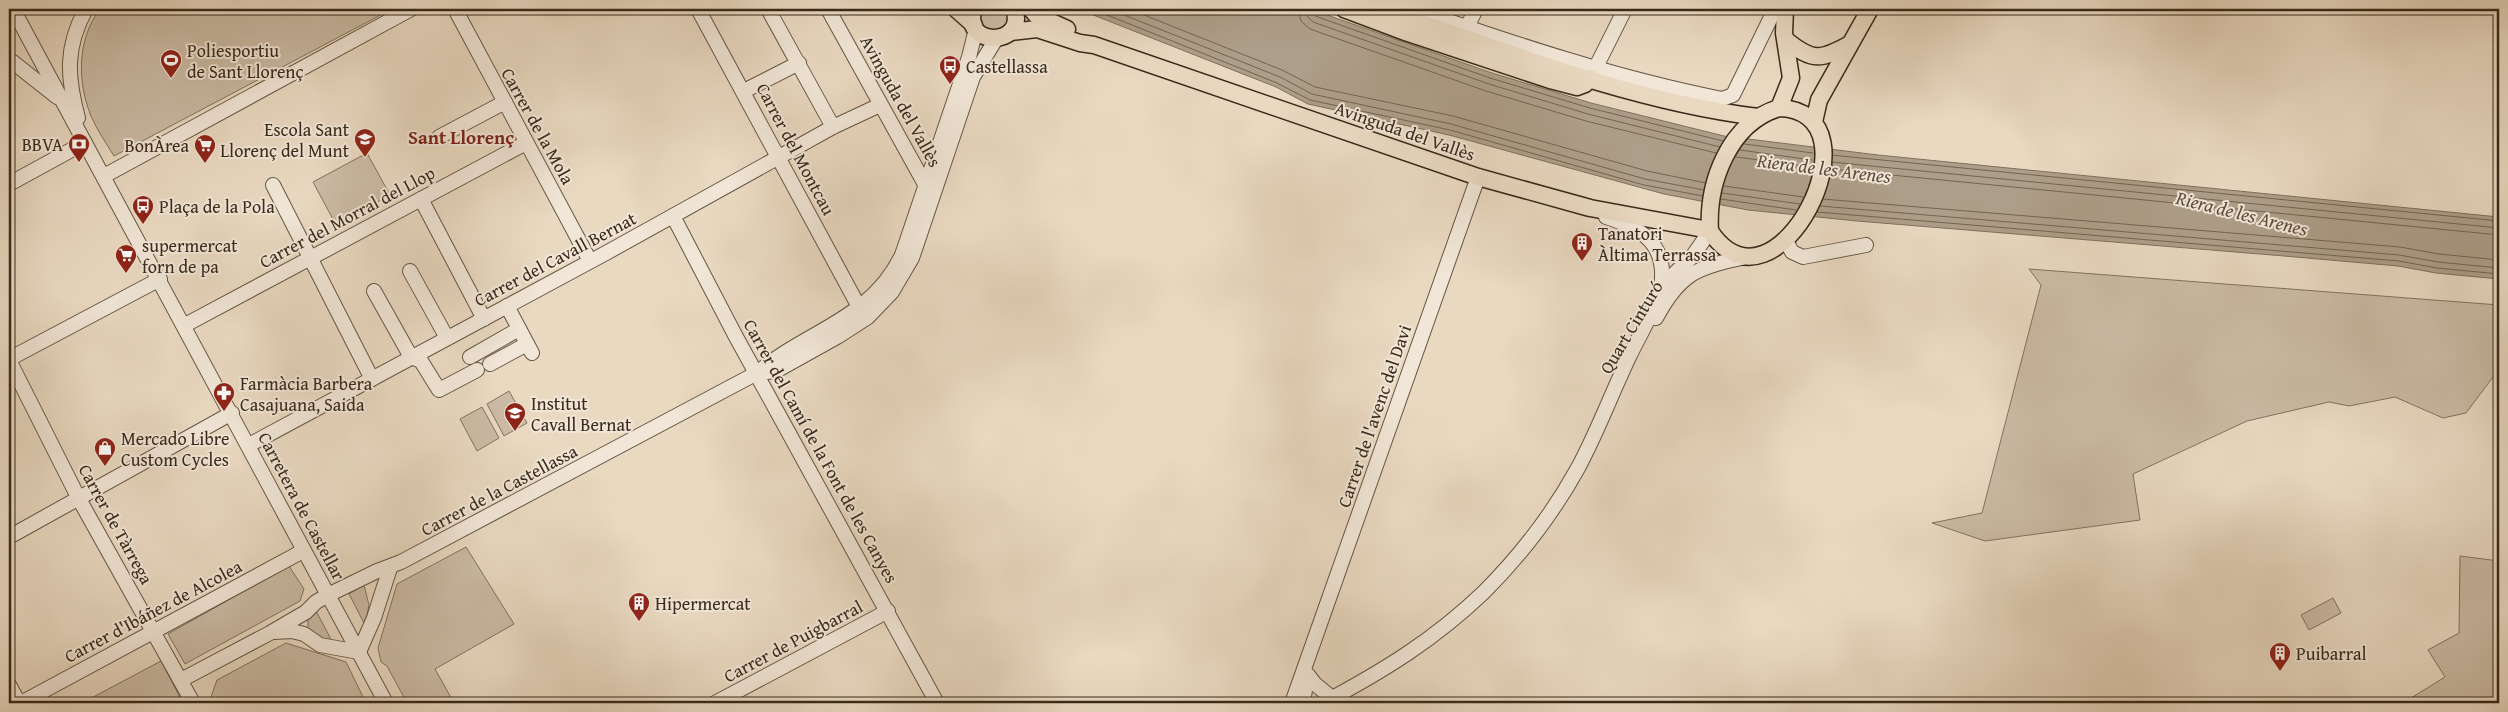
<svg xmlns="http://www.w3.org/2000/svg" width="2508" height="712" font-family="'Gentium Book Plus',serif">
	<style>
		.green { fill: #cbbba5; stroke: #827260 }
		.water { fill: #ad9e89; stroke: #7f705d }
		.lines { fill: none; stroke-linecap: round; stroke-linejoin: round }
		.shore { stroke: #736452; stroke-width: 1 }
		.minor-casing { stroke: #655644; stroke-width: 16 }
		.major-casing { stroke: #392a1b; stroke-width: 19 }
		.minor { stroke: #f1e6d7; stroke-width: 14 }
		.major { stroke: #e9d9c1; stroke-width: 16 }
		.labels { text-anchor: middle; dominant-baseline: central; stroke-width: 4; stroke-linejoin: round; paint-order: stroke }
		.poi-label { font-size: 18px; fill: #392a1b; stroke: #f1e6d7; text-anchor: start }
		.street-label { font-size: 18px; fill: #392a1b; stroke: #f1e6d7 }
		.neighbourhood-label { font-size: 19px; font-weight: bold; fill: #7a1f14; stroke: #f1e6d7 }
		.water-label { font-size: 19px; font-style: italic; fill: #5c4d3c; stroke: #f1e6d7 }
	</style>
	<rect width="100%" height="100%" fill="#e9d9c1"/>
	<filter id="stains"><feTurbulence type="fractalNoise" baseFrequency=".004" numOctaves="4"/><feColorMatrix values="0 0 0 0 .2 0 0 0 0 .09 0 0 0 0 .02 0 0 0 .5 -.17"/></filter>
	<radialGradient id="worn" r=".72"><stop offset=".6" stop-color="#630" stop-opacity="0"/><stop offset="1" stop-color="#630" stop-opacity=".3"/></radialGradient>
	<!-- green -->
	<g class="green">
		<path d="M100,9H392L114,156C106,143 97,130 91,116C77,82 77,39 100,9Z"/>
		<polygon points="981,9 1007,9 1009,17 1006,27 992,33 980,25"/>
		<polygon points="367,153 390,195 336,225 313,182"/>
		<polygon points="2029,269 2499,305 2499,369 2466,413 2443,418 2395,397 2349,406 2329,402 2247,421 2133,474 2140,520 1985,541 1932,523 1982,513 2041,285"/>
		<polygon points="509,391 527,423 504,436 487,404"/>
		<polygon points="482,407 499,438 477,451 460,419"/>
		<polygon points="466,547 514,624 435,669 454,703 407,703 387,666 381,662 378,648 397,584"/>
		<polygon points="2460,556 2499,561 2499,703 2403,703 2445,677 2428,650 2459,633"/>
		<polygon points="289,566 304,589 300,601 185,664 168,634"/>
		<polygon points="364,585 369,605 365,625 349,594"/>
		<polygon points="2333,598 2341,613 2309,630 2301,615"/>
		<polygon points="316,611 333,643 322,640 308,629 308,619"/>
		<polygon points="286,643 346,662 366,703 212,703 210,700 217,680"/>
		<polygon points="161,661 183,703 82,703"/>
	</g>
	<!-- water -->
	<polygon class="water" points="1078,9 1310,9 1492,73 1591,103 1724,136 1878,155 2499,217 2499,279 2436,273 2398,266 2284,256 1857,221 1748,210 1664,194 1449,135 1308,104 1276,87"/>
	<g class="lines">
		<!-- shore -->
		<g class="shore">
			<polyline points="1092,9 1277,83 1310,100 1450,130 1644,185 1703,196"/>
			<polyline points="1109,9 1280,77 1312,94 1451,124 1645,179 1704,190"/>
			<polyline points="1129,9 1282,70 1315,87 1453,116 1647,171 1706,183"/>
			<polyline points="1298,9 1301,21 1310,29 1486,91 1586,121 1716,153"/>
			<polyline points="1305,9 1307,16 1313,22 1489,84 1588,114 1720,147"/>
			<polyline points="1311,9 1315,16 1490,78 1590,108 1723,141"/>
			<polyline points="1744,144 1813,153"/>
			<polyline points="1740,150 1812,160"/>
			<polyline points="1831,155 2499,221"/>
			<polyline points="1736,157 1812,167"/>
			<polyline points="1831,162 2499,228"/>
			<polyline points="1831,169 2499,235"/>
			<polyline points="1724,186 1803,197"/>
			<polyline points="1722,193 1800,204"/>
			<polyline points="1721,199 1796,210"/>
			<polyline points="1822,199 2400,247 2439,254 2499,260"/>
			<polyline points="1820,206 2399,255 2438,262 2499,268"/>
			<polyline points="1817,212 2399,261 2437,268 2499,274"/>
		</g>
		<!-- minor casing -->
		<g class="minor-casing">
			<g id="minor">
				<polyline points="13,9 386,703"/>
				<polyline points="455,9 590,261"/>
				<polyline points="698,9 859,307"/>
				<polyline points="768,9 833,127"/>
				<polyline points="828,9 926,186"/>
				<path d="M1414,9C1515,44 1616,78 1722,99L1733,95L1775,9"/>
				<polyline points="1463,35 1476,9"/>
				<polyline points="9,59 57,97"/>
				<polyline points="1592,75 1625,9"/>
				<polyline points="744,91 799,63"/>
				<path d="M78,118C67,77 65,47 86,9"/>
				<polyline points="439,137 505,102"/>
				<polyline points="104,176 411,9"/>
				<polyline points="9,184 84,143"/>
				<polyline points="273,185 372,379"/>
				<polyline points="421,199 484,319"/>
				<polyline points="673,216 735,335 937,703"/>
				<polyline points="1785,239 1792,252 1803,257 1866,245"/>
				<polyline points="410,271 447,338"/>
				<polyline points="1660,287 1692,257 1710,231"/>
				<polyline points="374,291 411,357 421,361 439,390 477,370"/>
				<polyline points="507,306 532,353"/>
				<path d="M1656,318C1679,275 1696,267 1742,258"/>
				<polyline points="185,325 526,143"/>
				<polyline points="470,357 519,329"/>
				<polyline points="9,359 160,279"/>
				<polyline points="9,360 79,499 193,703"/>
				<polyline points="490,364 527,344"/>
				<polyline points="758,373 776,371 837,337 868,317 892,292 912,258 973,77 996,39"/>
				<polyline points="249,445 606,253 833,127 880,105"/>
				<polyline points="9,537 232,413"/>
				<polyline points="274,632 292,631 304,634 320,645 359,652"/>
				<polyline points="359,652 374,618 390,568"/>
				<polyline points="1308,675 1315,684 1332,698"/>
				<path d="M181,680L270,633L306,612L316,602L328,595L377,571L401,562L757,373C807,330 871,320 902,255L969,57L976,29"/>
				<polyline points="9,685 19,703"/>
				<polyline points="21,703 303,551"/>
				<polyline points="715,703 888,611"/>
				<polyline points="1292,703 1478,177"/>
				<polyline points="1303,703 1307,677"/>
				<path d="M1323,703C1383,671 1434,640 1484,592C1520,556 1553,513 1578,468C1598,431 1612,392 1630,355C1640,334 1661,300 1662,278C1664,240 1637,227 1606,217"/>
			</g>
		</g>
		<!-- major casing -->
		<g class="major-casing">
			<g id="major">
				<polyline points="956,9 974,25"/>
				<path d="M974,9C960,48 1028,47 1014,9"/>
				<polyline points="1031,9 1036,15 1067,29"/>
				<polyline points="1344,9 1408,33 1550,80 1577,87 1585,84 1590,78"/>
				<path d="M1382,9C1501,50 1633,102 1758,117"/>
				<polyline points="1010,32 1037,29 1080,43 1094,45 1478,177 1590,208 1709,230"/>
				<path d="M1786,40C1813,62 1821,60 1850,44"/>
				<path d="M1779,108C1886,111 1775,330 1710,231C1707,183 1729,123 1779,108Z"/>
				<polyline points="1779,108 1791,78 1784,33 1785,9"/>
				<polyline points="1814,122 1819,100 1870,9"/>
			</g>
		</g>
		<!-- minor -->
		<use href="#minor" class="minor"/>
		<!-- major -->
		<use href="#major" class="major"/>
	</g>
	<!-- icons -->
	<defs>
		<g id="stadium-pin" transform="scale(1.125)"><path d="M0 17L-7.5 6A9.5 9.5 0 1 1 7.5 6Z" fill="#8f2418" stroke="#f1e6d7"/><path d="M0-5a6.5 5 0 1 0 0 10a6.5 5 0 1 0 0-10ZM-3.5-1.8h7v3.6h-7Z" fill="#fff"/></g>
		<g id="bus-pin" transform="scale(1.125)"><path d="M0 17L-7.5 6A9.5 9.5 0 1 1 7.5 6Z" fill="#8f2418" stroke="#f1e6d7"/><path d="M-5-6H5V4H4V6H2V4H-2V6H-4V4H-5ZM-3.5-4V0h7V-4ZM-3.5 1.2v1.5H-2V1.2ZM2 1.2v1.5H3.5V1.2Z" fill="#fff"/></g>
		<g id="school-pin" transform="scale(1.125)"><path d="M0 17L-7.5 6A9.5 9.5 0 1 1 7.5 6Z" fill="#8f2418" stroke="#f1e6d7"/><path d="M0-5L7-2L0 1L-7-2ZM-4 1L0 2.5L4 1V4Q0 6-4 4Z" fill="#fff"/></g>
		<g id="bank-pin" transform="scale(1.125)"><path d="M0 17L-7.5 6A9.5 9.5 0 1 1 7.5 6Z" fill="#8f2418" stroke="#f1e6d7"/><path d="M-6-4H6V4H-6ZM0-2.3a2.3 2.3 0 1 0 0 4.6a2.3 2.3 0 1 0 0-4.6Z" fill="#fff"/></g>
		<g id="supermarket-pin" transform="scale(1.125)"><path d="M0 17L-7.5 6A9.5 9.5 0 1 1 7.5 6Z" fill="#8f2418" stroke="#f1e6d7"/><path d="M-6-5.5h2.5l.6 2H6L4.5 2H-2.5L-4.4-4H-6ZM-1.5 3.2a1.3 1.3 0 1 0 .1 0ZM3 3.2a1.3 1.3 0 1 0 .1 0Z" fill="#fff"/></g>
		<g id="building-pin" transform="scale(1.125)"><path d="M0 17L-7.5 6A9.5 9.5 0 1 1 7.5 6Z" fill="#8f2418" stroke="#f1e6d7"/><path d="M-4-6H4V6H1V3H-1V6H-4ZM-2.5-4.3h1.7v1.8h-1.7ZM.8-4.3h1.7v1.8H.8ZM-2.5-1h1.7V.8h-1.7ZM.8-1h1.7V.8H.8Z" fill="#fff"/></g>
		<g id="pharmacy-pin" transform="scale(1.125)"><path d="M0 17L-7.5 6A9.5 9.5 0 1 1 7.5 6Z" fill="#8f2418" stroke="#f1e6d7"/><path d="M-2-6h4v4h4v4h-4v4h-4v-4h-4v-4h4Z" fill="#fff"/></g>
		<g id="shop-pin" transform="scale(1.125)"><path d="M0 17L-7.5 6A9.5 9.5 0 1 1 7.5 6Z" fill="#8f2418" stroke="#f1e6d7"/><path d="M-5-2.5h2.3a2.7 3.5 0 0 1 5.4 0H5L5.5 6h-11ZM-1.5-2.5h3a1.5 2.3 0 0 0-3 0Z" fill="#fff"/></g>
	</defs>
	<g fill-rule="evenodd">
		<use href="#stadium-pin" x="171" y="60"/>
		<use href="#bus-pin" x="950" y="66"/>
		<use href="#school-pin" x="365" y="139"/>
		<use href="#bank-pin" x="79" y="144"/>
		<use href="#supermarket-pin" x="205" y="145"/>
		<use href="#bus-pin" x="143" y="206"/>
		<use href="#building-pin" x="1582" y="243"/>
		<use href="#supermarket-pin" x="126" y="255"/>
		<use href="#pharmacy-pin" x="224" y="393"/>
		<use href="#school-pin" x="515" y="413"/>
		<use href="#shop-pin" x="105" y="448"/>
		<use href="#building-pin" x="639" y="603"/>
		<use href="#building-pin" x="2280" y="653"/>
	</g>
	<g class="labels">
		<!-- poi labels -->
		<g class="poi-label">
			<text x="187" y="50">Poliesportiu<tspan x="187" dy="21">de Sant Llorenç</tspan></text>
			<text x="966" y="66">Castellassa</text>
			<text x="349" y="129" text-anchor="end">Escola Sant<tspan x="349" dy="21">Llorenç del Munt</tspan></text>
			<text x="63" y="144" text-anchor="end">BBVA</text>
			<text x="189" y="145" text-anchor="end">BonÀrea</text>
			<text x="159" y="206">Plaça de la Pola</text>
			<text x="1598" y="233">Tanatori<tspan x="1598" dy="21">Àltima Terrassa</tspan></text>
			<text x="142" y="245">supermercat<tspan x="142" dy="21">forn de pa</tspan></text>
			<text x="240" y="383">Farmàcia Barbera<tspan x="240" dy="21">Casajuana, Saida</tspan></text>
			<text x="531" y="403">Institut<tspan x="531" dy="21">Cavall Bernat</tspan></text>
			<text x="121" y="438">Mercado Libre<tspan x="121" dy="21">Custom Cycles</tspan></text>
			<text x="655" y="603">Hipermercat</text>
			<text x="2296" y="653">Puibarral</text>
		</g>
		<!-- street labels -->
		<g class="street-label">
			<text transform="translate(901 101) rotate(61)">Avinguda del Vallès</text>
			<text transform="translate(538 126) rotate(61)">Carrer de la Mola</text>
			<text transform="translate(1405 131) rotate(19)">Avinguda del Vallès</text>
			<text transform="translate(796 149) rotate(62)">Carrer del Montcau</text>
			<text transform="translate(347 217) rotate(-28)">Carrer del Morral del Llop</text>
			<text transform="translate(555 259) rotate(-28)">Carrer del Cavall Bernat</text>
			<text transform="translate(1631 327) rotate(-59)">Quart Cinturó</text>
			<text transform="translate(1374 416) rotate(-71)">Carrer de l'avenc del Davi</text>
			<text transform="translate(821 451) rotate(61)">Carrer del Camí de la Font de les Canyes</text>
			<text transform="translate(499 490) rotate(-28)">Carrer de la Castellassa</text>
			<text transform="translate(302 506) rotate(62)">Carretera de Castellar</text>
			<text transform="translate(116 524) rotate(61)">Carrer de Tàrrega</text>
			<text transform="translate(153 611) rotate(-28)">Carrer d'Ibáñez de Alcolea</text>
			<text transform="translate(793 641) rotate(-28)">Carrer de Puigbarral</text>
		</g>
		<!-- neighbourhood labels -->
		<g class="neighbourhood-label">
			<text x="461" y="137">Sant Llorenç</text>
		</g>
		<!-- water labels -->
		<g class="water-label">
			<text transform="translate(1824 168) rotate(7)">Riera de les Arenes</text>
			<text transform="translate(2242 213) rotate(14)">Riera de les Arenes</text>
		</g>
	</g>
	<!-- margin -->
	<rect width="2508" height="712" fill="none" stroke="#e9d9c1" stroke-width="30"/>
	<rect x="10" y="10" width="2488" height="692" fill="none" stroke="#392a1b" stroke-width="2.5"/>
	<rect x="15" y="15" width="2478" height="682" fill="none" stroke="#392a1b"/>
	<rect width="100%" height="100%" filter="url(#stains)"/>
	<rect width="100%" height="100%" fill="url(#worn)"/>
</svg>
